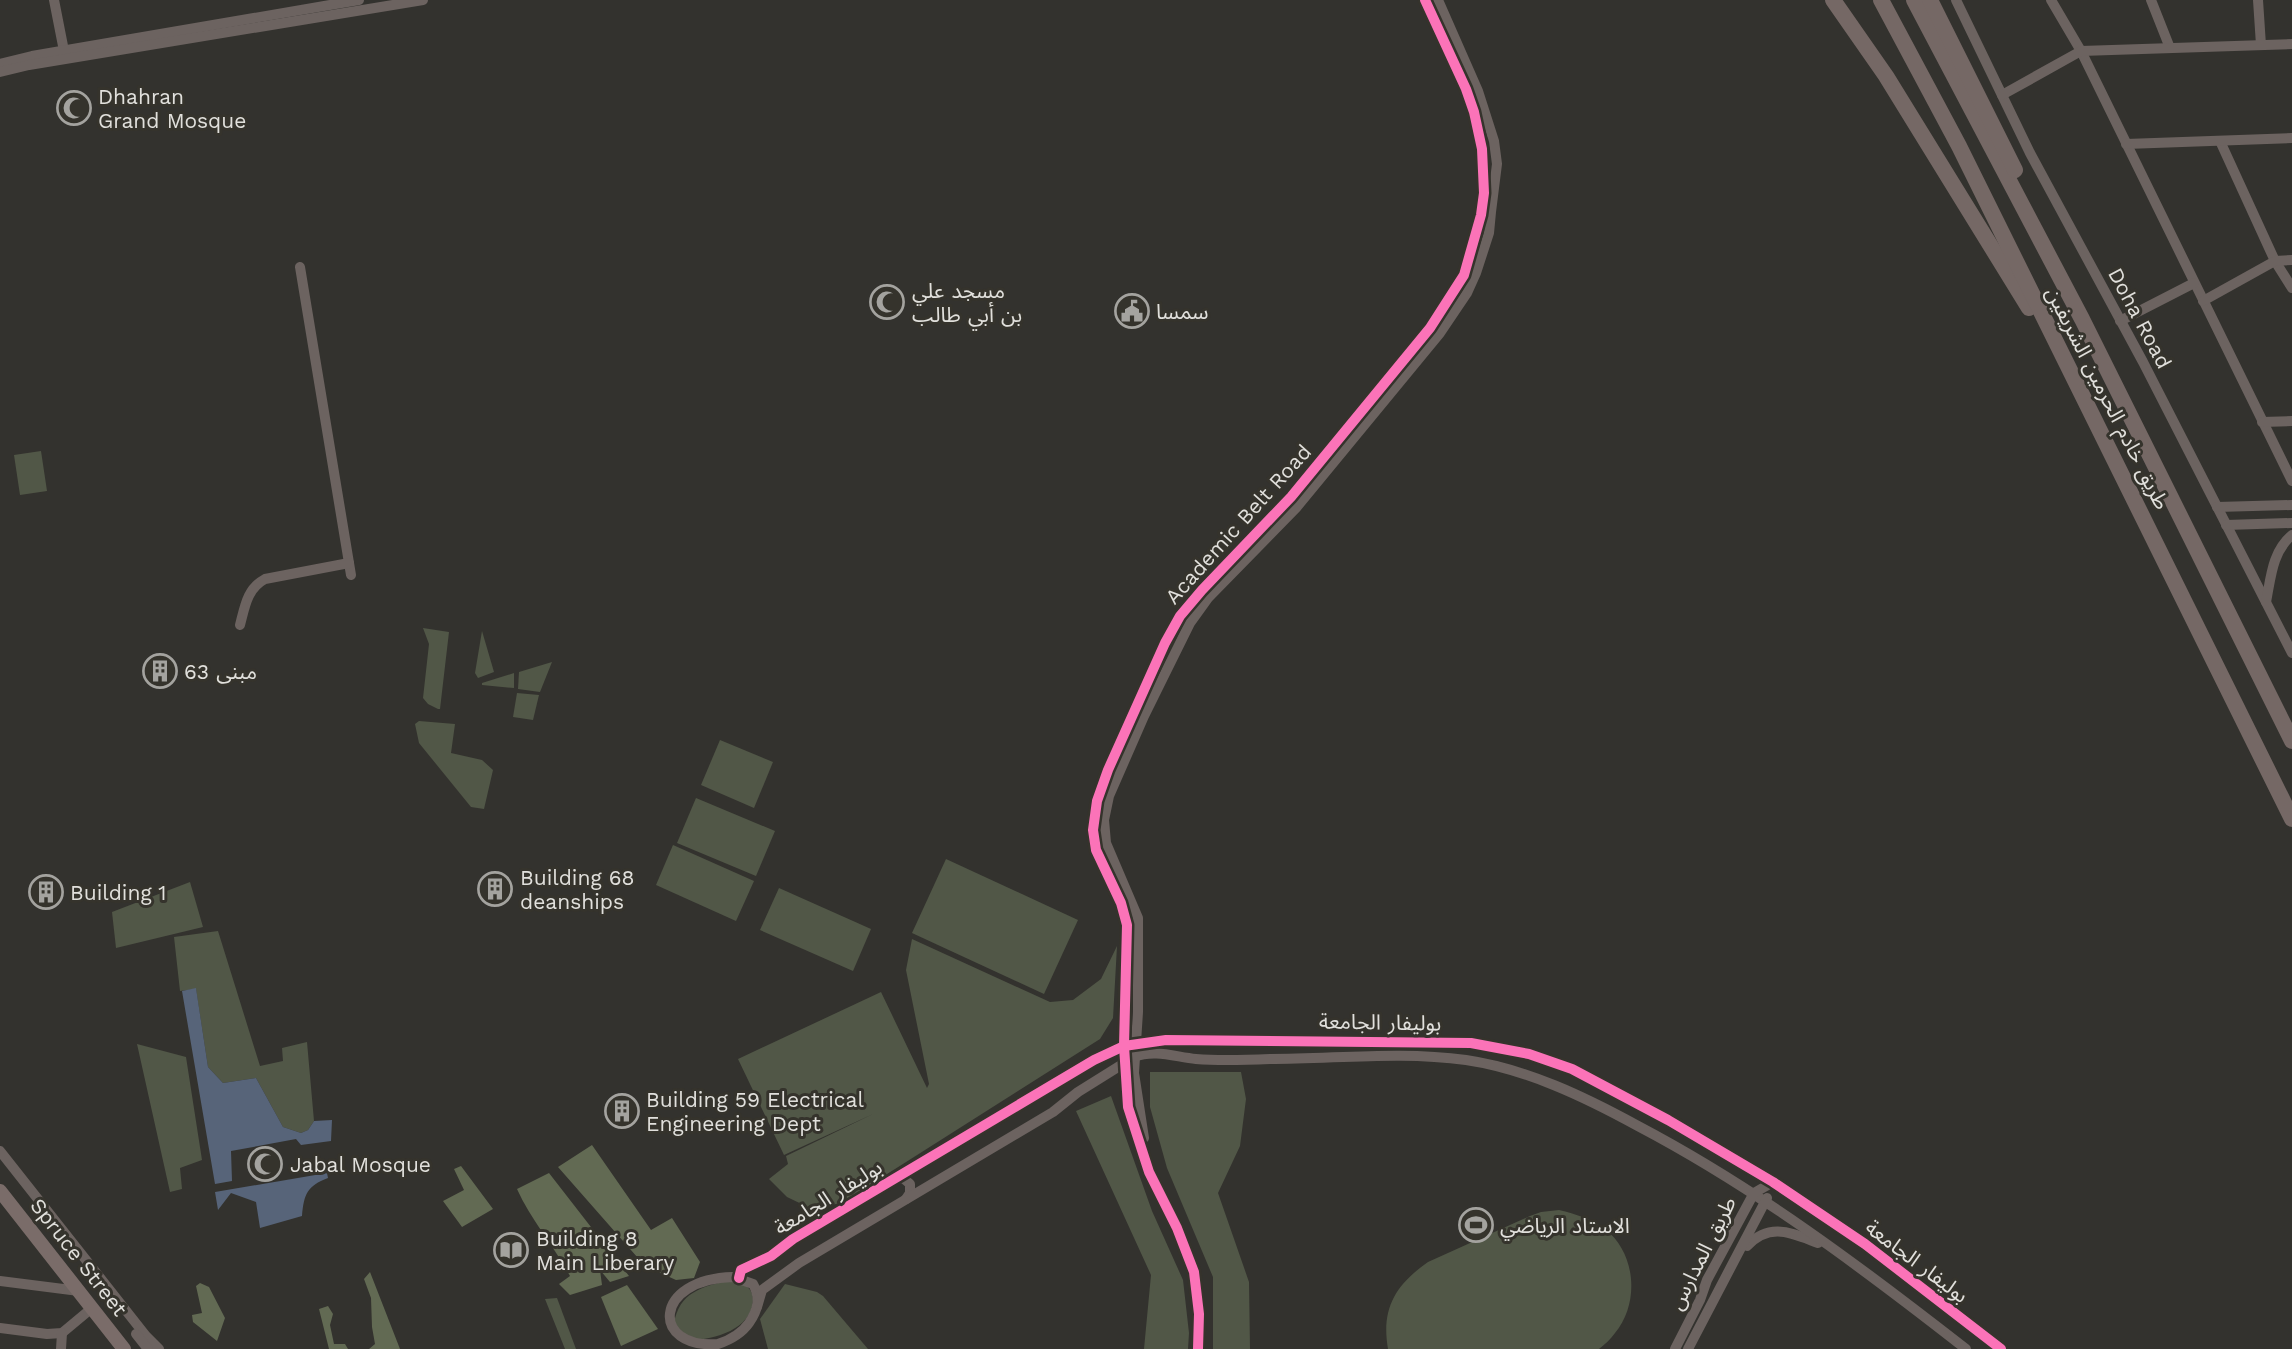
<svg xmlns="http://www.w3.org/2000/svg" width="2292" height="1349" font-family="'Work Sans','Noto Sans Arabic',sans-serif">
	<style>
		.green { fill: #515747 }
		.forest { fill: #626a53 }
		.water { fill: #576479 }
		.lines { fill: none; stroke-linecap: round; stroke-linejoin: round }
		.minor { stroke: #6c6360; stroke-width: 10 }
		.major { stroke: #7a6c69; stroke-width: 14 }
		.highway { stroke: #756865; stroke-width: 16 }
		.cycleway-casing { stroke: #35332c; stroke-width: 15 }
		.cycleway { stroke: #fb73b8; stroke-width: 10 }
		.labels { text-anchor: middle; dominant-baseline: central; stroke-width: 6; stroke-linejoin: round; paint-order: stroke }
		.poi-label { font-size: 21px; fill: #e1e0dc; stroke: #35332c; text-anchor: start }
		.street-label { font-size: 21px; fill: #e1e0dc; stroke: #35332c }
	</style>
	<rect width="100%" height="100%" fill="#33322e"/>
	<!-- green -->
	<g class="green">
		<polygon points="41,451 47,491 20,495 14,455"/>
		<polygon points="423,628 449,632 440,709 438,709 428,704 423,698 429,644"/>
		<polygon points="482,631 494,672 478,678 475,673"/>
		<polygon points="552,662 540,692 518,689 519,672"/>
		<polygon points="514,673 514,688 482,685 482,683"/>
		<polygon points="517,693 539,695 533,720 513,717"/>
		<polygon points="419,721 455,724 451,753 482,760 493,770 484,809 471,807 419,743 415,724"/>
		<polygon points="720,740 773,762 754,808 701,785"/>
		<polygon points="696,798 775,831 756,876 677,843"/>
		<polygon points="673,845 754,881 736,921 656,885"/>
		<polygon points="946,859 1078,920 1044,994 912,933"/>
		<polygon points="190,882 203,927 116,948 112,912"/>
		<polygon points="779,888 871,929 853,971 760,930"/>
		<polygon points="218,931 260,1066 283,1061 282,1048 307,1042 314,1121 308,1130 301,1133 283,1127 256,1078 223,1083 208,1067 196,989 180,991 174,937"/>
		<polygon points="912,939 1050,1002 1073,1000 1101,979 1117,946 1113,1018 1100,1039 843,1202 814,1210 787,1197 769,1179 788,1164 786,1156 873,1114 784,1155 738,1059 881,992 927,1088 929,1084 906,970"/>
		<polygon points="137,1044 186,1057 202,1160 180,1168 182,1189 170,1192"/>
		<polygon points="1150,1072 1241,1072 1246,1099 1240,1146 1218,1193 1249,1282 1250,1349 1213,1349 1213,1277 1167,1168 1150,1107"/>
		<polygon points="1111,1096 1152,1211 1183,1280 1189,1333 1188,1349 1144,1349 1151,1275 1076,1111"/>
		<path d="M1559,1210C1576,1214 1591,1219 1605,1229C1636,1253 1640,1303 1615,1333C1611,1339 1605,1344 1599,1349H1388C1381,1309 1395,1285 1428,1262L1530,1216L1541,1212Z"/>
		<path d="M730,1280C735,1282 741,1283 746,1286C751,1289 753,1295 753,1300C752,1329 714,1340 691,1340L674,1324C679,1292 702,1287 730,1280Z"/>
		<polygon points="785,1284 817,1292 823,1296 868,1349 768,1349 760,1319"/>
		<polygon points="557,1298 576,1349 565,1349 545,1299"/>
	</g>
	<!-- forest -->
	<g class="forest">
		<polygon points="592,1145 651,1230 672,1218 700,1262 694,1278 676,1280 645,1266 558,1167"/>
		<polygon points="461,1166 493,1209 462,1227 443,1201 464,1190 454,1169"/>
		<path d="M549,1173L629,1276L610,1282L600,1270L602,1285L570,1295L559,1284L570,1276C554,1246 531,1220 517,1189Z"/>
		<polygon points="370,1272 400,1349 369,1349 375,1344 372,1327 371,1298 364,1279"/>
		<polygon points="200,1283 209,1287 225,1318 217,1341 193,1322 192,1315 202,1313 196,1286"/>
		<polygon points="627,1285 658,1329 621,1346 601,1297"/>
		<polygon points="328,1306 333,1314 330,1325 334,1344 345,1344 348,1349 329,1349 319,1309"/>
	</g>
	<!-- water -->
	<g class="water">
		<polygon points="196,988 208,1067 223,1083 256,1078 283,1127 301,1133 308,1130 314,1121 332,1120 331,1141 301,1145 296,1139 231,1151 232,1181 215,1184 182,991"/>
		<path d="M327,1173L328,1178C307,1186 304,1194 302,1216L260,1228L256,1202L231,1193L218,1210L215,1192Z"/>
	</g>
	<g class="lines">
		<!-- minor -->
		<g class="minor">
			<polyline points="54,0 65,56"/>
			<polyline points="1956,0 2030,153 2143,362 2292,653"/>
			<polyline points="2051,0 2081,51 2292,481"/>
			<polyline points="2151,0 2170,48"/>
			<polyline points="2258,0 2261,45"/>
			<polyline points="0,64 32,56 359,0"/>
			<polyline points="0,72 29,65 423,0"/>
			<polyline points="2002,95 2081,51 2292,44"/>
			<polyline points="2220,141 2275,261 2292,288"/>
			<polyline points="2126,144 2292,138"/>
			<polyline points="300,267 351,575"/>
			<polyline points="2203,301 2275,261 2292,260"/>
			<polyline points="2120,321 2194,283"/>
			<polyline points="2262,422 2292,421"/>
			<polyline points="2217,507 2292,505"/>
			<polyline points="2226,525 2292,523"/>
			<path d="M2266,602C2271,577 2272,552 2292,535"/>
			<path d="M240,625C245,606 247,589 265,579L349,563"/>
			<polyline points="1144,1138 1134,1073 1138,1012 1138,918 1106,843 1104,820 1109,796 1144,716 1190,623 1208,598 1296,508 1440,333 1467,293 1476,273 1489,233 1491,212 1497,164 1494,141 1478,91 1438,0"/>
			<polyline points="0,1151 146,1336 159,1349"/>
			<polyline points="894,1179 903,1178 910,1184 910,1193 906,1199"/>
			<path d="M1747,1246C1770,1222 1791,1233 1818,1243"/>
			<path d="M733,1277L753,1284C761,1298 758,1310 749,1323C742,1333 730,1340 718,1344C650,1349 653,1279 733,1277Z"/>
			<polyline points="739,1278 741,1270 771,1256 793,1239 1094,1060 1124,1046 1166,1040 1471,1043 1529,1054 1572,1069 1668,1120 1773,1182 1865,1244 2001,1349"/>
			<polyline points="0,1281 79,1291"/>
			<path d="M757,1307L762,1290L799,1263L1053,1112L1078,1092L1134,1057C1155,1049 1175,1057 1196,1059C1221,1061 1246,1060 1270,1059C1336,1059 1400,1051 1466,1060C1527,1069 1585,1097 1638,1126C1756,1188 1861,1267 1966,1349"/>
			<polyline points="0,1328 47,1334 62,1333 92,1308"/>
			<polyline points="136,1334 148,1349"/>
			<polyline points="61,1349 62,1333"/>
			<polyline points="1198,1349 1199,1314 1194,1272 1177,1228 1149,1172 1128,1107 1124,1046 1127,925 1121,903 1096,850 1093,830 1097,801 1108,770 1165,643 1180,616 1202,590 1291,497 1430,328 1464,275 1481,215 1484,193 1482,149 1474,112 1466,89 1425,0"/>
			<polyline points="1675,1349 1700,1300 1707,1280 1754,1193 1773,1182"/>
			<polyline points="1688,1349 1767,1198"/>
		</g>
		<!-- major -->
		<polyline class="major" points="0,1191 124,1349"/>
		<!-- highway -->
		<g class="highway">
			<polyline points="1833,0 1886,76 2029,308"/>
			<polyline points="1881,0 1959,146 2292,819"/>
			<polyline points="1914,0 2082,319 2292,741"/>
			<polyline points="1930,0 2015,170"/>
		</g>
		<!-- cycleway casing -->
		<g class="cycleway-casing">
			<g id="cycleway">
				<polyline points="739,1278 741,1270 771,1256 793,1239 1094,1060 1124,1046 1166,1040 1471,1043 1529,1054 1572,1069 1668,1120 1773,1182 1865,1244 2001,1349"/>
				<polyline points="1198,1349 1199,1314 1194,1272 1177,1228 1149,1172 1128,1107 1124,1046 1127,925 1121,903 1096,850 1093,830 1097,801 1108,770 1165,643 1180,616 1202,590 1291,497 1430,328 1464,275 1481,215 1484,193 1482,149 1474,112 1466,89 1425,0"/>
			</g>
		</g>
		<!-- cycleway -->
		<use href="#cycleway" class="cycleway"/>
	</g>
	<!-- icons -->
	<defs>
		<g id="mosque-ring" transform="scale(1.75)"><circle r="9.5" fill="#35332c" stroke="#a4a39f" stroke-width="1.5"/><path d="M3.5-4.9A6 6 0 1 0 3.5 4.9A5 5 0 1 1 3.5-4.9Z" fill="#a4a39f"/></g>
		<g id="civic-ring" transform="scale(1.75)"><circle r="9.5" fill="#35332c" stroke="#a4a39f" stroke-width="1.5"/><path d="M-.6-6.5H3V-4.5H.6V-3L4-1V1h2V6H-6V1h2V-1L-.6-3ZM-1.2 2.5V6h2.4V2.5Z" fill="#a4a39f"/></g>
		<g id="building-ring" transform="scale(1.75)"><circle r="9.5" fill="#35332c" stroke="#a4a39f" stroke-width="1.5"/><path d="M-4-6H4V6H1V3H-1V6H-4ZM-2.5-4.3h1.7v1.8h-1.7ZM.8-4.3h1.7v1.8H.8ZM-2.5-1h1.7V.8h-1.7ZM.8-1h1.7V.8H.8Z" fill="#a4a39f"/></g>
		<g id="stadium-ring" transform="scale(1.75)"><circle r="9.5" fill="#35332c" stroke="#a4a39f" stroke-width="1.5"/><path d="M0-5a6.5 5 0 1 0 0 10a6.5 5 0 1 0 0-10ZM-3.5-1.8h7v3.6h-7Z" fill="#a4a39f"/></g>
		<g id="library-ring" transform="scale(1.75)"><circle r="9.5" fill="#35332c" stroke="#a4a39f" stroke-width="1.5"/><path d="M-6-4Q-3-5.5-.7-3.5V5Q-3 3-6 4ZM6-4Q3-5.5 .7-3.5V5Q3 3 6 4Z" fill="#a4a39f"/></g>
	</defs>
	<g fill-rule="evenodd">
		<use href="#mosque-ring" x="74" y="108"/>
		<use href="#mosque-ring" x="887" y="302"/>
		<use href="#civic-ring" x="1132" y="311"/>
		<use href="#building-ring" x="160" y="671"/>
		<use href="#building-ring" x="495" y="889"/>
		<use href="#building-ring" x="46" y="892"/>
		<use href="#building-ring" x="622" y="1111"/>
		<use href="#mosque-ring" x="265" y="1164"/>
		<use href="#stadium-ring" x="1476" y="1225"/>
		<use href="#library-ring" x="511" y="1250"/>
	</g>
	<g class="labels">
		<!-- poi labels -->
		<g class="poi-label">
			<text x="98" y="96">Dhahran<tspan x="98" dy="24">Grand Mosque</tspan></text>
			<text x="912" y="290">مسجد علي<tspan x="912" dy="24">بن أبي طالب</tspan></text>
			<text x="1156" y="311">سمسا</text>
			<text x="184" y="671">مبنى 63</text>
			<text x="520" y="877">Building 68<tspan x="520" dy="24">deanships</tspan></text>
			<text x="70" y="892">Building 1</text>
			<text x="646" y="1099">Building 59 Electrical<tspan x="646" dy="24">Engineering Dept</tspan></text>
			<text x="290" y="1164">Jabal Mosque</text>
			<text x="1500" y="1225">الاستاد الرياضي</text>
			<text x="536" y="1238">Building 8<tspan x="536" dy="24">Main Liberary</tspan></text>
		</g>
		<!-- street labels -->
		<g class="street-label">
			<text transform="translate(2140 318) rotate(62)">Doha Road</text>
			<text transform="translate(2108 398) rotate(63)">طريق خادم الحرمين الشريفين</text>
			<text transform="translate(1238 524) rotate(-48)">Academic Belt Road</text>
			<text transform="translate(1380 1022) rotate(1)">بوليفار الجامعة</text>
			<text transform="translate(828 1197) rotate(-32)">بوليفار الجامعة</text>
			<text transform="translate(1702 1253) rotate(-63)">طريق المدارس</text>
			<text transform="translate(79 1257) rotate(52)">Spruce Street</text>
			<text transform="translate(1917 1261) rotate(37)">بوليفار الجامعة</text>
		</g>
	</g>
</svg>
